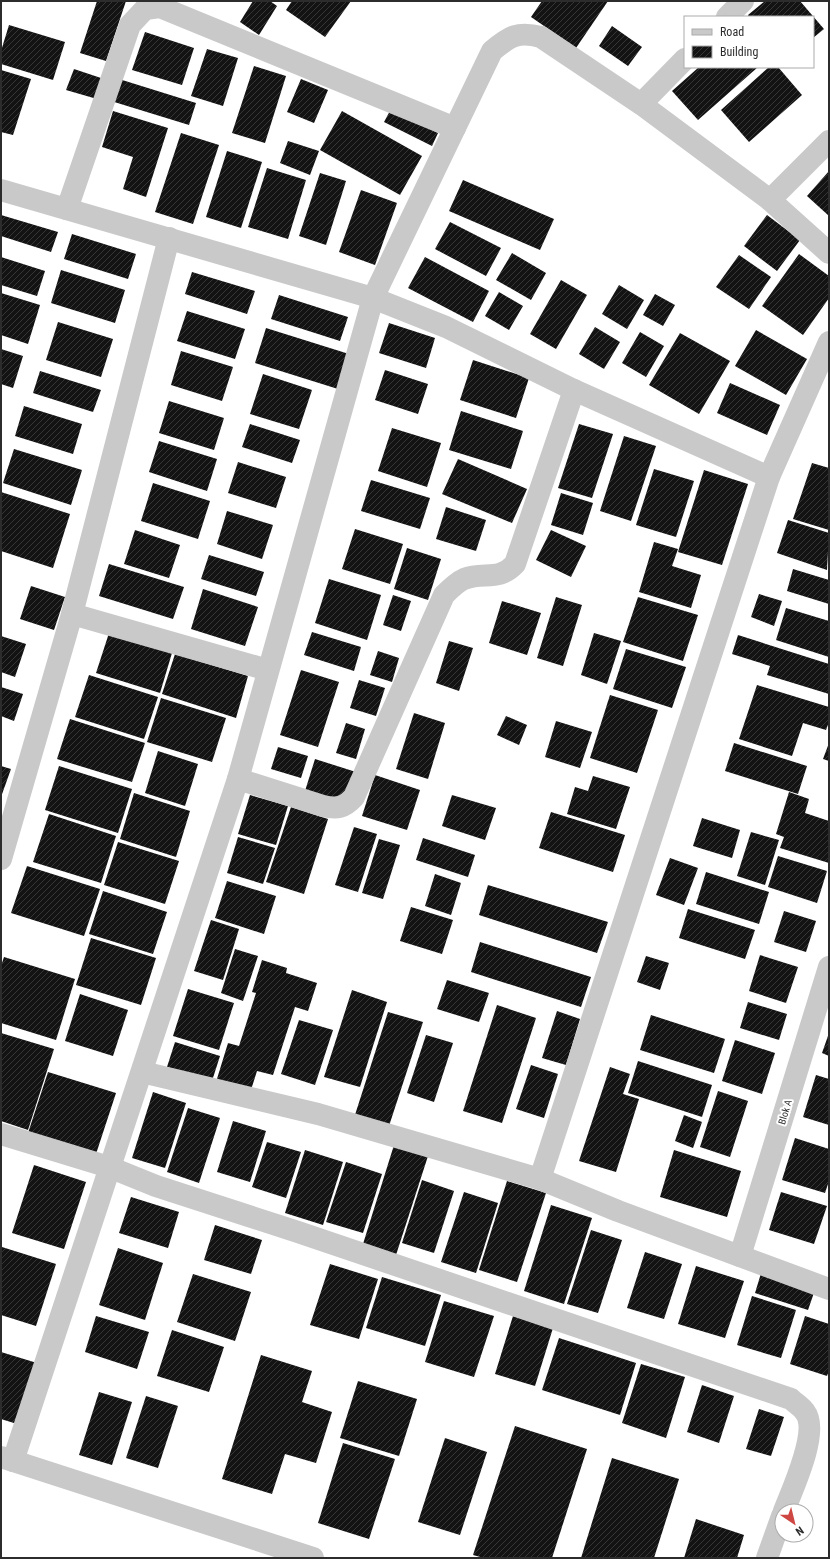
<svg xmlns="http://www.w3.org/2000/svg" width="830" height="1559" font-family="'Roboto Condensed',sans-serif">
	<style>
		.building { fill: url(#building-hatch) }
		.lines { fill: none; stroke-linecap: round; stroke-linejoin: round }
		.minor { stroke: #c9c9c9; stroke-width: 22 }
		.labels { text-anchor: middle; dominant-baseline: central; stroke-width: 4; stroke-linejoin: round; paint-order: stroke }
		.street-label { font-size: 10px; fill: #2c2c2c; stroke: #fff }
	</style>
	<defs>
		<pattern id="building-hatch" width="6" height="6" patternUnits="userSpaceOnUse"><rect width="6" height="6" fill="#131313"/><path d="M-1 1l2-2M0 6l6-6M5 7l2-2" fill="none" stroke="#363636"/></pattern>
	</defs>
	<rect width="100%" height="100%" fill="#fff"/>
	<!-- building -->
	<g class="building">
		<polygon points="97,1 126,1 106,61 80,53"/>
		<polygon points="253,1 270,1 277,6 259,35 240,22"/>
		<polygon points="292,1 351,1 325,37 286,10"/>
		<polygon points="542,1 608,1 576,48 531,17"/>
		<polygon points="765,1 800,1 824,29 813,38 813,17 749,17 748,15"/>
		<polygon points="9,25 65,42 53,80 1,64 1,51"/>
		<polygon points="612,26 642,47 628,66 599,46"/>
		<polygon points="145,32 194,48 182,85 132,70"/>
		<polygon points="207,49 238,58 223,106 191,96"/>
		<polygon points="254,66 286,76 265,143 232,133"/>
		<polygon points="699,67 758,67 698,120 672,91"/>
		<polygon points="769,67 778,67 802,95 749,142 721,110"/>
		<polygon points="74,69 104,79 97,99 66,90"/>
		<polygon points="1,70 31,79 13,135 1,132"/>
		<polygon points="119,79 196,103 189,125 111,101"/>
		<polygon points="301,79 328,90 314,123 287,112"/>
		<polygon points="391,109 438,133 432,146 384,122"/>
		<polygon points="113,111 168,128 146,197 123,189 133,157 102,147"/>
		<polygon points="342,111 422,156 400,195 320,150"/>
		<polygon points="181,133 219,145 193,224 155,212"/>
		<polygon points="288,141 319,151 310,175 280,163"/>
		<polygon points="227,151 262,162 241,228 206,217"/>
		<polygon points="267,168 306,180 288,239 248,227"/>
		<polygon points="829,171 829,216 807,196"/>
		<polygon points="320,173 346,181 326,245 299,236"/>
		<polygon points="463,180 554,219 540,250 449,211"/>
		<polygon points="361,190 397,203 375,265 339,252"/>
		<polygon points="1,215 58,232 51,252 1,236"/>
		<polygon points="767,215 800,240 777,271 744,246"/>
		<polygon points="450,222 501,248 486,276 435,249"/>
		<polygon points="72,234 136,254 128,279 64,259"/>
		<polygon points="512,253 546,273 531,300 496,280"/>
		<polygon points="799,254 829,276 829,298 803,335 762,306"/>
		<polygon points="739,255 771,277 749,309 716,287"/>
		<polygon points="1,257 45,271 37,296 1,285"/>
		<polygon points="425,257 489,291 473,322 408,288"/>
		<polygon points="61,270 125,290 115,323 51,303"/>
		<polygon points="192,272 255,291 247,314 185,294"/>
		<polygon points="561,280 587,295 556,349 530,334"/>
		<polygon points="619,285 644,300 627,329 602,314"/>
		<polygon points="499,292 523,306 509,330 485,316"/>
		<polygon points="1,293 40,305 28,344 1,335"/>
		<polygon points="655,294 675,305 663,326 643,315"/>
		<polygon points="279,295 348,317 340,341 271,319"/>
		<polygon points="187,311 245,329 235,359 177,341"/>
		<polygon points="58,322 113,339 101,377 46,360"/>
		<polygon points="389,323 435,338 426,368 379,353"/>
		<polygon points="595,327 620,342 604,369 579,354"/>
		<polygon points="266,328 349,354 338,389 255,363"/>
		<polygon points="756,330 807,359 786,395 735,366"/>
		<polygon points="640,332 664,346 646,377 622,363"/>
		<polygon points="680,333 730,361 699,414 649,385"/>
		<polygon points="1,349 23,356 13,388 1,384"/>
		<polygon points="181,351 233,367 222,401 171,385"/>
		<polygon points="473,360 529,378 516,418 460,400"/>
		<polygon points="385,370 428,384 418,414 375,400"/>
		<polygon points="40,371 101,390 93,412 33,393"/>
		<polygon points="263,374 312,390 299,429 250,414"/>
		<polygon points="730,383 780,405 767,435 717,413"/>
		<polygon points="169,401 224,418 214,450 159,433"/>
		<polygon points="24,406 82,424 73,454 15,436"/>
		<polygon points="461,411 523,431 511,469 449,450"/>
		<polygon points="250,424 300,440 292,463 242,447"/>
		<polygon points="579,424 613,434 592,498 558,488"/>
		<polygon points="392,428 441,443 427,487 378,471"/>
		<polygon points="624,436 656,446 631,521 600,511"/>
		<polygon points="159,441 217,459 207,491 149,472"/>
		<polygon points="14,449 82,470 71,505 3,483"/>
		<polygon points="458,459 527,489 512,523 442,494"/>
		<polygon points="238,462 286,477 276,508 228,493"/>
		<polygon points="812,463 829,468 829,530 793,519"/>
		<polygon points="654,469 694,481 676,537 636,525"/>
		<polygon points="704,470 748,484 722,565 678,552"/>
		<polygon points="371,480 430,498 420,529 361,511"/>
		<polygon points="153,483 210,501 198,539 141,521"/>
		<polygon points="1,492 70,514 53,568 1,551"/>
		<polygon points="561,493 593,503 583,535 551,525"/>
		<polygon points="446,507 486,520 476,551 436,539"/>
		<polygon points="227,511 273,525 262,559 217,544"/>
		<polygon points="788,520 829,533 827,570 777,553"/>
		<polygon points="355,529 403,544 390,584 342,569"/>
		<polygon points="135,530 180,545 169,578 124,564"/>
		<polygon points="551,530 586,546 571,577 536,560"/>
		<polygon points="654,542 678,549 672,566 701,575 691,608 639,592"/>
		<polygon points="407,548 441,559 428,600 394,589"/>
		<polygon points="209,555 264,572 256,596 201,579"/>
		<polygon points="109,564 184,587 173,619 99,596"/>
		<polygon points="793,569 829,580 829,604 787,591"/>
		<polygon points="329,579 381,595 367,640 315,623"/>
		<polygon points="31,586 65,597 54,630 20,619"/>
		<polygon points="203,589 258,607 245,646 191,629"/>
		<polygon points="759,594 782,601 774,626 751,617"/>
		<polygon points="393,595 411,601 401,631 383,625"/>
		<polygon points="556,597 582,605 563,666 537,658"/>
		<polygon points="638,597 698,615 683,661 623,642"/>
		<polygon points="502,601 541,613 527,655 489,643"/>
		<polygon points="786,608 829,621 829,657 776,640"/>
		<polygon points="312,632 361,647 354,671 304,655"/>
		<polygon points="109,633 172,653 160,693 96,673"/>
		<polygon points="594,633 621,641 607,684 581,675"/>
		<polygon points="738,635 829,664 829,694 767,675 770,666 732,654"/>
		<polygon points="1,636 26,644 15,677 1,672"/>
		<polygon points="449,641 473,648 459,691 436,683"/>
		<polygon points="626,649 686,667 672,708 613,689"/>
		<polygon points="378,651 399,658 392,682 370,675"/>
		<polygon points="175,654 248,676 236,718 162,694"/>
		<polygon points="301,670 339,682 318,747 280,735"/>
		<polygon points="89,675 158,697 144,739 75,717"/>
		<polygon points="359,680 385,688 376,716 350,708"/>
		<polygon points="757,685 829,707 829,722 826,730 803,723 792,756 739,739"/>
		<polygon points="1,687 23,694 14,721 1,716"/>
		<polygon points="610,695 658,710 637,773 590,758"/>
		<polygon points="161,698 226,718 212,762 147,742"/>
		<polygon points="414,713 445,723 428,779 396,769"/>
		<polygon points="506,716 527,725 519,745 497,735"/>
		<polygon points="70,719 145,743 132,782 57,759"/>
		<polygon points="556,721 592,732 580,768 545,757"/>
		<polygon points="346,723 365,729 356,759 336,753"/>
		<polygon points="734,743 807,766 798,794 725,771"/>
		<polygon points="829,743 829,761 823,759"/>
		<polygon points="278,747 308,756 301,778 271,769"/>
		<polygon points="158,751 198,764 185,806 145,793"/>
		<polygon points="315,759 356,772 346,804 305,791"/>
		<polygon points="1,766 11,769 1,797"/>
		<polygon points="59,766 132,789 118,833 45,810"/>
		<polygon points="375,775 420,790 407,830 362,816"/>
		<polygon points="593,776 630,787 616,829 567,814 575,787 588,791"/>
		<polygon points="789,792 809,799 805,813 829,821 829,863 780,848 784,837 776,834"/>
		<polygon points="134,793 190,811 176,857 120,839"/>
		<polygon points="250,795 288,806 276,845 238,834"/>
		<polygon points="452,795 496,808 485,840 442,826"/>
		<polygon points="291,807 328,819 304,894 266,882"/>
		<polygon points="551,812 625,835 613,872 539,848"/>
		<polygon points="49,814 116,836 101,883 33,862"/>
		<polygon points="702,818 740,830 732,858 693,846"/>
		<polygon points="354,827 377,834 358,892 335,885"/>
		<polygon points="751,832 779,840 765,885 737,876"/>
		<polygon points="238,837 275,848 263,884 227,873"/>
		<polygon points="423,838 475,855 468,877 416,860"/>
		<polygon points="379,839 400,845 383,899 362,893"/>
		<polygon points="118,842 179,861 165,904 104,885"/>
		<polygon points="778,856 827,871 817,903 768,887"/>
		<polygon points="670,858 698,868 684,905 656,895"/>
		<polygon points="27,866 100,889 84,936 11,913"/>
		<polygon points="706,872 769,892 759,924 696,904"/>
		<polygon points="435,874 461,883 451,915 425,906"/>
		<polygon points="227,881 276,896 264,934 215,918"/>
		<polygon points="488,885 608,922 597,953 479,915"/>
		<polygon points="103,891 167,912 153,954 89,934"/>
		<polygon points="411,907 453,920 442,954 400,941"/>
		<polygon points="688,909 755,930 745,959 679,938"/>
		<polygon points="784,911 816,921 806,952 774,942"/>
		<polygon points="211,920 239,929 223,980 194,971"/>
		<polygon points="91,938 156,958 141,1005 76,985"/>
		<polygon points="480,942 591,977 581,1007 471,972"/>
		<polygon points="235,949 258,956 243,1001 221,993"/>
		<polygon points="760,955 798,967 786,1003 749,991"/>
		<polygon points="646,956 669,963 660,990 637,982"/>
		<polygon points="4,957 75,979 56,1040 1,1023 1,966"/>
		<polygon points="262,960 287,968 286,973 317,983 308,1011 295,1007 273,1075 257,1071 250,1093 216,1082 228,1043 239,1046 256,993 252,992"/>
		<polygon points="447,980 489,993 479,1022 437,1009"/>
		<polygon points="188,989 234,1003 219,1050 173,1036"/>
		<polygon points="352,990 387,1002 360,1087 324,1077"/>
		<polygon points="80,994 128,1010 113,1056 65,1041"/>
		<polygon points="748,1002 787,1014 779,1040 740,1028"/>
		<polygon points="497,1005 536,1018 502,1123 463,1111"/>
		<polygon points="557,1011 580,1019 566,1065 542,1058"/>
		<polygon points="388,1012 423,1022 388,1129 354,1118"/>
		<polygon points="651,1015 725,1039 714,1073 640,1050"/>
		<polygon points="299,1020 333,1030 315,1085 281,1074"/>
		<polygon points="1,1033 54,1049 28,1130 1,1121"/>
		<polygon points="829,1033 829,1056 822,1053"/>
		<polygon points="426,1035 453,1043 434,1102 407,1093"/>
		<polygon points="735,1040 775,1053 762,1094 722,1081"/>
		<polygon points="175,1042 220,1056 212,1081 167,1067"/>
		<polygon points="638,1061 712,1085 702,1117 628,1093"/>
		<polygon points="531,1065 558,1074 544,1118 516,1109"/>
		<polygon points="610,1067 630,1074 623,1094 639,1099 616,1172 579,1161"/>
		<polygon points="48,1072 116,1093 96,1154 28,1133"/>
		<polygon points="816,1075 829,1079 829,1125 803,1117"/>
		<polygon points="718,1091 748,1101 730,1157 700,1147"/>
		<polygon points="153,1092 186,1103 165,1168 132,1158"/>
		<polygon points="188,1108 220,1118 199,1183 167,1172"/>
		<polygon points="684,1115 702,1122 693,1148 675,1141"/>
		<polygon points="233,1121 266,1131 250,1182 217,1172"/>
		<polygon points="795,1138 829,1149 829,1181 825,1193 782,1180"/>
		<polygon points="267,1142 301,1152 286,1198 252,1187"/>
		<polygon points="394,1145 428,1156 396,1255 363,1244"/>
		<polygon points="305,1150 343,1162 323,1225 285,1213"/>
		<polygon points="674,1150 741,1171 727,1217 660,1197"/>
		<polygon points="346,1162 382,1174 363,1233 326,1222"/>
		<polygon points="34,1165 86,1182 64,1249 12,1233"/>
		<polygon points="422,1180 454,1191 434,1253 402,1243"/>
		<polygon points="507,1181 546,1193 517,1282 479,1270"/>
		<polygon points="464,1192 498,1203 476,1273 441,1262"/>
		<polygon points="781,1192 827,1206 814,1244 769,1230"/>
		<polygon points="131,1197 179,1212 168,1248 119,1233"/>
		<polygon points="551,1205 592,1218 564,1304 524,1291"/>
		<polygon points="215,1225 262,1240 251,1274 204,1260"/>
		<polygon points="591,1230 622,1240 598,1313 567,1304"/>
		<polygon points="2,1247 56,1264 36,1326 1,1315"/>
		<polygon points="118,1248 163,1263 145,1320 99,1305"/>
		<polygon points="645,1252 682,1264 664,1319 627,1308"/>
		<polygon points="330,1264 378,1279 359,1339 310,1325"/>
		<polygon points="696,1266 744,1281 725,1338 678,1324"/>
		<polygon points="762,1270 816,1287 808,1310 755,1293"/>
		<polygon points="193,1274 251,1292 235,1341 177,1322"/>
		<polygon points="382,1277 441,1295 425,1346 366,1328"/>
		<polygon points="752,1296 796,1310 781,1358 737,1345"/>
		<polygon points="444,1301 494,1316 474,1377 425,1362"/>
		<polygon points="96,1316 149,1332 137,1369 85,1352"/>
		<polygon points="513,1316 553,1328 535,1386 495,1374"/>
		<polygon points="805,1316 829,1324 829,1371 827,1376 790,1364"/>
		<polygon points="172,1330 224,1347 209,1392 157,1376"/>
		<polygon points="559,1338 636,1363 620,1415 542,1390"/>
		<polygon points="1,1352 37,1363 17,1424 1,1419"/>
		<polygon points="261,1355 312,1371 302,1402 332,1412 316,1463 285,1454 272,1494 222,1479"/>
		<polygon points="641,1364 685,1377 666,1438 622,1423"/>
		<polygon points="358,1381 417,1399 399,1456 340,1438"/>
		<polygon points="702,1385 734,1396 719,1443 687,1432"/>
		<polygon points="99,1392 132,1402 112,1465 79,1455"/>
		<polygon points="146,1396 178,1406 158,1468 126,1458"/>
		<polygon points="759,1409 784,1417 771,1456 746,1449"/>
		<polygon points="515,1426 587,1449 552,1558 484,1558 473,1555"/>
		<polygon points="445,1438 487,1452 460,1535 418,1522"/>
		<polygon points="343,1443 395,1459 369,1539 318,1523"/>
		<polygon points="612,1458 679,1479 654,1558 581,1558"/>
		<polygon points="696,1519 744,1535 737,1558 684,1558"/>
	</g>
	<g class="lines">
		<!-- minor -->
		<g class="minor">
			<polyline points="727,17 743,1"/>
			<polyline points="641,104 685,59"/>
			<polyline points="1,190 373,298 446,327 574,390 769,477"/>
			<polyline points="770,200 829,253"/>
			<polyline points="67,209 130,25 145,9 160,7 455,128"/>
			<polyline points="72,614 268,670"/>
			<path d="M238,779L323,806C337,809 344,808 354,797L444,595C450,589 457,582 464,579C484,571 498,582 515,564L574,390"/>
			<polyline points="1,859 72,614 169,238"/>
			<polyline points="142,1072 318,1114 540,1179 618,1211 829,1289"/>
			<path d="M1,1134L109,1167L156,1186L298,1232L791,1399C795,1403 802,1407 805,1412C820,1431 792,1490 784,1511"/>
			<polyline points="540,1179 769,477 829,342"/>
			<polyline points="740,1256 829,967"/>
			<polyline points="1,1457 313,1558"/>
			<path d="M13,1461L238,779L373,298L492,51C510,36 518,31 541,37L641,104L770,200L829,141"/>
			<polyline points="767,1558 782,1516"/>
		</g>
	</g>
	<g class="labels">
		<!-- street labels -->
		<g class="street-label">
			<text transform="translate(785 1112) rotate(-73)">Blok A</text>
		</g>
	</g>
	<!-- border -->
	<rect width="830" height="1559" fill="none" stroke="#2c2c2c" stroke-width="4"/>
	<!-- legend -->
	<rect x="684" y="16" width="130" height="52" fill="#ffffff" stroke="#ababab"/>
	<rect x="692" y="29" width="20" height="6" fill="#c9c9c9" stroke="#ababab"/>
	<text x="720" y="36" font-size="12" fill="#2c2c2c">Road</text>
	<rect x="692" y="46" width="20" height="12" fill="url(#building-hatch)" stroke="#ababab"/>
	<text x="720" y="56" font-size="12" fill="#2c2c2c">Building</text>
	<!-- north arrow -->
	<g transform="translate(794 1523) rotate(145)"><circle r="19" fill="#ffffff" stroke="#ababab"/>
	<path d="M0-3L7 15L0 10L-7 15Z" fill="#cf4742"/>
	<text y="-6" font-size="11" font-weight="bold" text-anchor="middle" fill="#2c2c2c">N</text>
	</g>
</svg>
